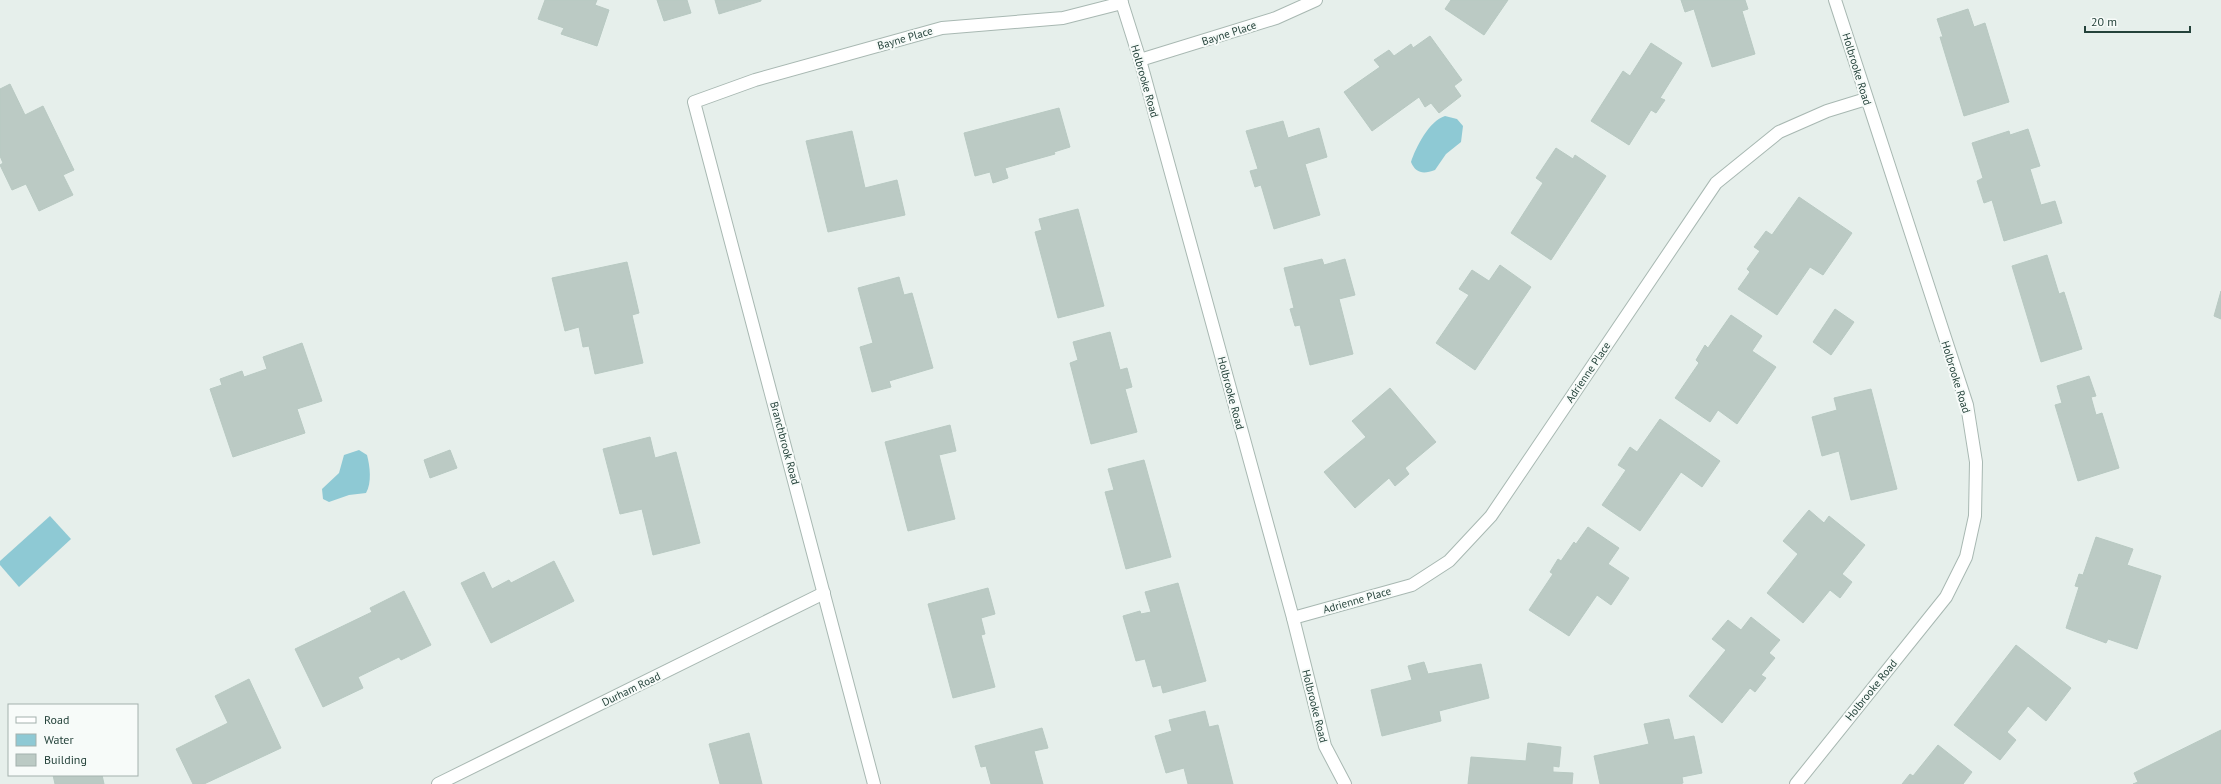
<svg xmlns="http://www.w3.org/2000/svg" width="2221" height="784" font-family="'PT Sans',sans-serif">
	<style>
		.water { fill: #8ec9d4 }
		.building { fill: #bbcac4; stroke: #b8c9c2 }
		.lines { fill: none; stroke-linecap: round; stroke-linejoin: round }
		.street-casing { stroke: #a8b8b2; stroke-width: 14 }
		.street { stroke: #fff; stroke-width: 12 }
		.labels { text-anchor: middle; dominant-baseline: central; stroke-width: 4; stroke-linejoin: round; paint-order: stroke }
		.street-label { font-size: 11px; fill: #24423a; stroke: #f7fbf9 }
	</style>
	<rect width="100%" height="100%" fill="#e6efeb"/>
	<!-- water -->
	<g class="water">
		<path d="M1445,116L1457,119L1463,126L1461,142L1446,154L1435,170C1424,174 1416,174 1411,162C1416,147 1429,121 1445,116Z"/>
		<path d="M359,450L367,455C370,466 372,483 366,493L349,495L329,502L323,499L322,489L339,473L344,455Z"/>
		<polygon points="50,516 71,539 19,587 0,565 0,561"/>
	</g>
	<!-- building -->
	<g class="building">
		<polygon points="545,0 597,0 595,5 609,10 597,46 561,34 564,28 538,19"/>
		<polygon points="657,0 687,0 691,13 664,21"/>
		<polygon points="715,0 761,0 761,1 719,14"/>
		<polygon points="1451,0 1508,0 1484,35 1445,9"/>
		<polygon points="1681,0 1745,0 1748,9 1742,11 1755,54 1712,67 1694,9 1685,12"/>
		<polygon points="1968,9 1974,27 1985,23 2009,102 1964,116 1940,37 1943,37 1937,19"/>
		<polygon points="1430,36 1462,80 1454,86 1461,96 1439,113 1431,103 1425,107 1419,97 1372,131 1344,92 1380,67 1374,60 1389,50 1394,56 1411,44 1413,48"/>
		<polygon points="1651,43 1682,63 1660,98 1665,100 1656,113 1651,110 1629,145 1591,121 1623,71 1630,76"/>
		<polygon points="10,84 25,115 43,106 74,170 63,175 73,195 39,211 26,184 12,190 0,165 3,163 0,156 0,89"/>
		<polygon points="1059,108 1070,147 1054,152 1055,154 1005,168 1008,178 993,183 990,172 975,176 964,133"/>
		<polygon points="1283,121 1288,138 1319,128 1327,157 1305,164 1320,215 1274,229 1261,185 1255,187 1250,171 1258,169 1246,131"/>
		<polygon points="2028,129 2040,166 2030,169 2041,205 2055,201 2062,223 2004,241 1992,200 1984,203 1977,181 1983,178 1972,143 2009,131 2010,135"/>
		<polygon points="852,131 865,188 897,180 905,215 828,232 806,141"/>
		<polygon points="1556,148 1573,159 1575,155 1606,176 1551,260 1511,233 1543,183 1536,178"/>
		<polygon points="1799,197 1852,233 1823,275 1810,267 1777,315 1738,289 1750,272 1747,269 1760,251 1754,247 1766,231 1772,235"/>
		<polygon points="1078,209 1104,306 1058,318 1035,232 1042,230 1039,219"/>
		<polygon points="2047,255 2059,294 2064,292 2082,349 2041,362 2012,266"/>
		<polygon points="1322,259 1324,265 1345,259 1355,295 1339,299 1353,354 1310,365 1300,325 1295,326 1290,309 1294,308 1284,268"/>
		<polygon points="627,262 639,313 632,315 643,363 595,374 589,346 583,347 579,327 565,331 552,278"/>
		<polygon points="1500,265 1531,287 1475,370 1436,343 1469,295 1459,289 1472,270 1489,281"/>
		<polygon points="899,277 904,295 912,293 933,368 889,381 891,387 872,392 860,347 873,343 858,288"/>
		<polygon points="2221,291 2221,319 2214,316"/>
		<polygon points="1835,309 1854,322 1831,355 1813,342"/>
		<polygon points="1731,315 1762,336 1752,351 1776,367 1737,424 1718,410 1710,422 1675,398 1699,363 1696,360 1705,345 1708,348"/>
		<polygon points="1110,332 1120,370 1127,368 1132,387 1125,389 1137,432 1091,444 1070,363 1078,360 1073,342"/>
		<polygon points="302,343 322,401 297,409 305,433 233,457 210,389 222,385 220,379 242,371 244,377 267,369 263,357"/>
		<polygon points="2089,376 2096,396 2091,397 2096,415 2102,413 2119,468 2078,481 2055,405 2062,403 2057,386"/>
		<polygon points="1390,388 1436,442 1405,468 1409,474 1395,486 1389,478 1355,508 1324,472 1366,437 1352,421"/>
		<polygon points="1871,389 1897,489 1851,500 1839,451 1822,456 1812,417 1837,410 1834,398"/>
		<polygon points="1660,419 1720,461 1702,487 1681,472 1640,531 1602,505 1626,470 1618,465 1630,447 1637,452"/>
		<polygon points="950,425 956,451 939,455 955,519 908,531 885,442"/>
		<polygon points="650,437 655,458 676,452 700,543 653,555 642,509 620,514 603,449"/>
		<polygon points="450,450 457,468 430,478 424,460"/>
		<polygon points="1144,460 1171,557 1126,569 1105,492 1114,490 1108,469"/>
		<polygon points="1809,510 1824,523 1829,516 1865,545 1842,574 1852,582 1840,598 1830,590 1803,623 1767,593 1798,554 1783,541"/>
		<polygon points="1588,527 1619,548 1608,564 1629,578 1611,605 1597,595 1569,636 1529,610 1553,574 1550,572 1558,559 1561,561 1574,542 1576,544"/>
		<polygon points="2096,537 2133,549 2127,565 2161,576 2137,649 2108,639 2106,643 2066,628 2079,587 2075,586 2079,574 2083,575"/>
		<polygon points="554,561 574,601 491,643 461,583 484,572 492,589 509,580 511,583"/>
		<polygon points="1178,583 1206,681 1163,693 1161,685 1153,687 1145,659 1136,661 1123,616 1140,611 1141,614 1151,612 1145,592"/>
		<polygon points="988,588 995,614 981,618 985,634 981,635 995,687 953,698 928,604"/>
		<polygon points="404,591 431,645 401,660 399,657 358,677 363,688 323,707 295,649 372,612 370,608"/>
		<polygon points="1751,617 1780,640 1769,653 1775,658 1761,675 1766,678 1755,692 1750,688 1722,723 1689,696 1726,650 1712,639 1728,620 1741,630"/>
		<polygon points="2016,645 2071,688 2046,721 2028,706 2007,732 2016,740 2000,760 1954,725"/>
		<polygon points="1424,662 1428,674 1481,664 1489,698 1439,711 1441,721 1382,736 1371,690 1412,680 1408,666"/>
		<polygon points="249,679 281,748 204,784 193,784 176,749 228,723 215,696"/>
		<polygon points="1205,711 1209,727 1218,725 1233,784 1188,784 1184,768 1166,773 1155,736 1172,731 1169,720"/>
		<polygon points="1669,719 1674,740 1694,736 1702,773 1682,777 1683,783 1680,784 1600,784 1594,756 1649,744 1644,724"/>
		<polygon points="1042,728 1048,748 1034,751 1043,784 991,784 986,766 981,767 975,746"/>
		<polygon points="2221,730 2221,784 2133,784 2138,782 2134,773"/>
		<polygon points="749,733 762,784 720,784 709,744"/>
		<polygon points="1528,743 1561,747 1559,767 1553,766 1553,772 1573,773 1572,784 1468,784 1471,757 1526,761"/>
		<polygon points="1938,745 1972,772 1963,784 1902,784 1910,774 1913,776"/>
		<polygon points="53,775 102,775 104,784 55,784"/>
	</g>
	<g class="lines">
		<!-- street casing -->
		<g class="street-casing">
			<g id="street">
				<polyline points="1121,0 1140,60 1293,618 1325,746 1345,784"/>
				<polyline points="1140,60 1276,18 1316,0"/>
				<polyline points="1293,618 1412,585 1449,561 1491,516 1716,183 1779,132 1827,111 1866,99"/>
				<polyline points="438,784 824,593"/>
				<polyline points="874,784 694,102 755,80 942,28 1063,18 1122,3"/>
				<polyline points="1796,784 1946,597 1966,557 1975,516 1976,462 1967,405 1835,0"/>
			</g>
		</g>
		<!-- street -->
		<use href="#street" class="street"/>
	</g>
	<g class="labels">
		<!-- street labels -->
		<g class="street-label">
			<text transform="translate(1229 33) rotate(-18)">Bayne Place</text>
			<text transform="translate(905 38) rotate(-16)">Bayne Place</text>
			<text transform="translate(1857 69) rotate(73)">Holbrooke Road</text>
			<text transform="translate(1145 81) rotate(74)">Holbrooke Road</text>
			<text transform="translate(1588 372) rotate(-56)">Adrienne Place</text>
			<text transform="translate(1956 377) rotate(73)">Holbrooke Road</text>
			<text transform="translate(1231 393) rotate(75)">Holbrooke Road</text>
			<text transform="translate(785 443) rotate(75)">Branchbrook Road</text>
			<text transform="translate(1357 600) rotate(-16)">Adrienne Place</text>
			<text transform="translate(631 689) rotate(-26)">Durham Road</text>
			<text transform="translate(1871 690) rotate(-51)">Holbrooke Road</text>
			<text transform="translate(1315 706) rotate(76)">Holbrooke Road</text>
		</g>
	</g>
	<!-- legend -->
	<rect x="8" y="704" width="130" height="72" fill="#f7fbf9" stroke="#a3b1ad"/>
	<rect x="16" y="717" width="20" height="6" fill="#ffffff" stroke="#a3b1ad"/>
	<text x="44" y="724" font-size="12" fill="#24423a">Road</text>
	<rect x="16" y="734" width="20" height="12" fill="#8ec9d4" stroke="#a3b1ad"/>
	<text x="44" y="744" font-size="12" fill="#24423a">Water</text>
	<rect x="16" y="754" width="20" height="12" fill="#bbcac4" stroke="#a3b1ad"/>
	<text x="44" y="764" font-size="12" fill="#24423a">Building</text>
	<!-- scale -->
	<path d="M2085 26v6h105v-6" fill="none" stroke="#24423a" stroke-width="2"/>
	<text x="2091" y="26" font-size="12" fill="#24423a" stroke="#f7fbf9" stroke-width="3" paint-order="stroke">20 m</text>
</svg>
